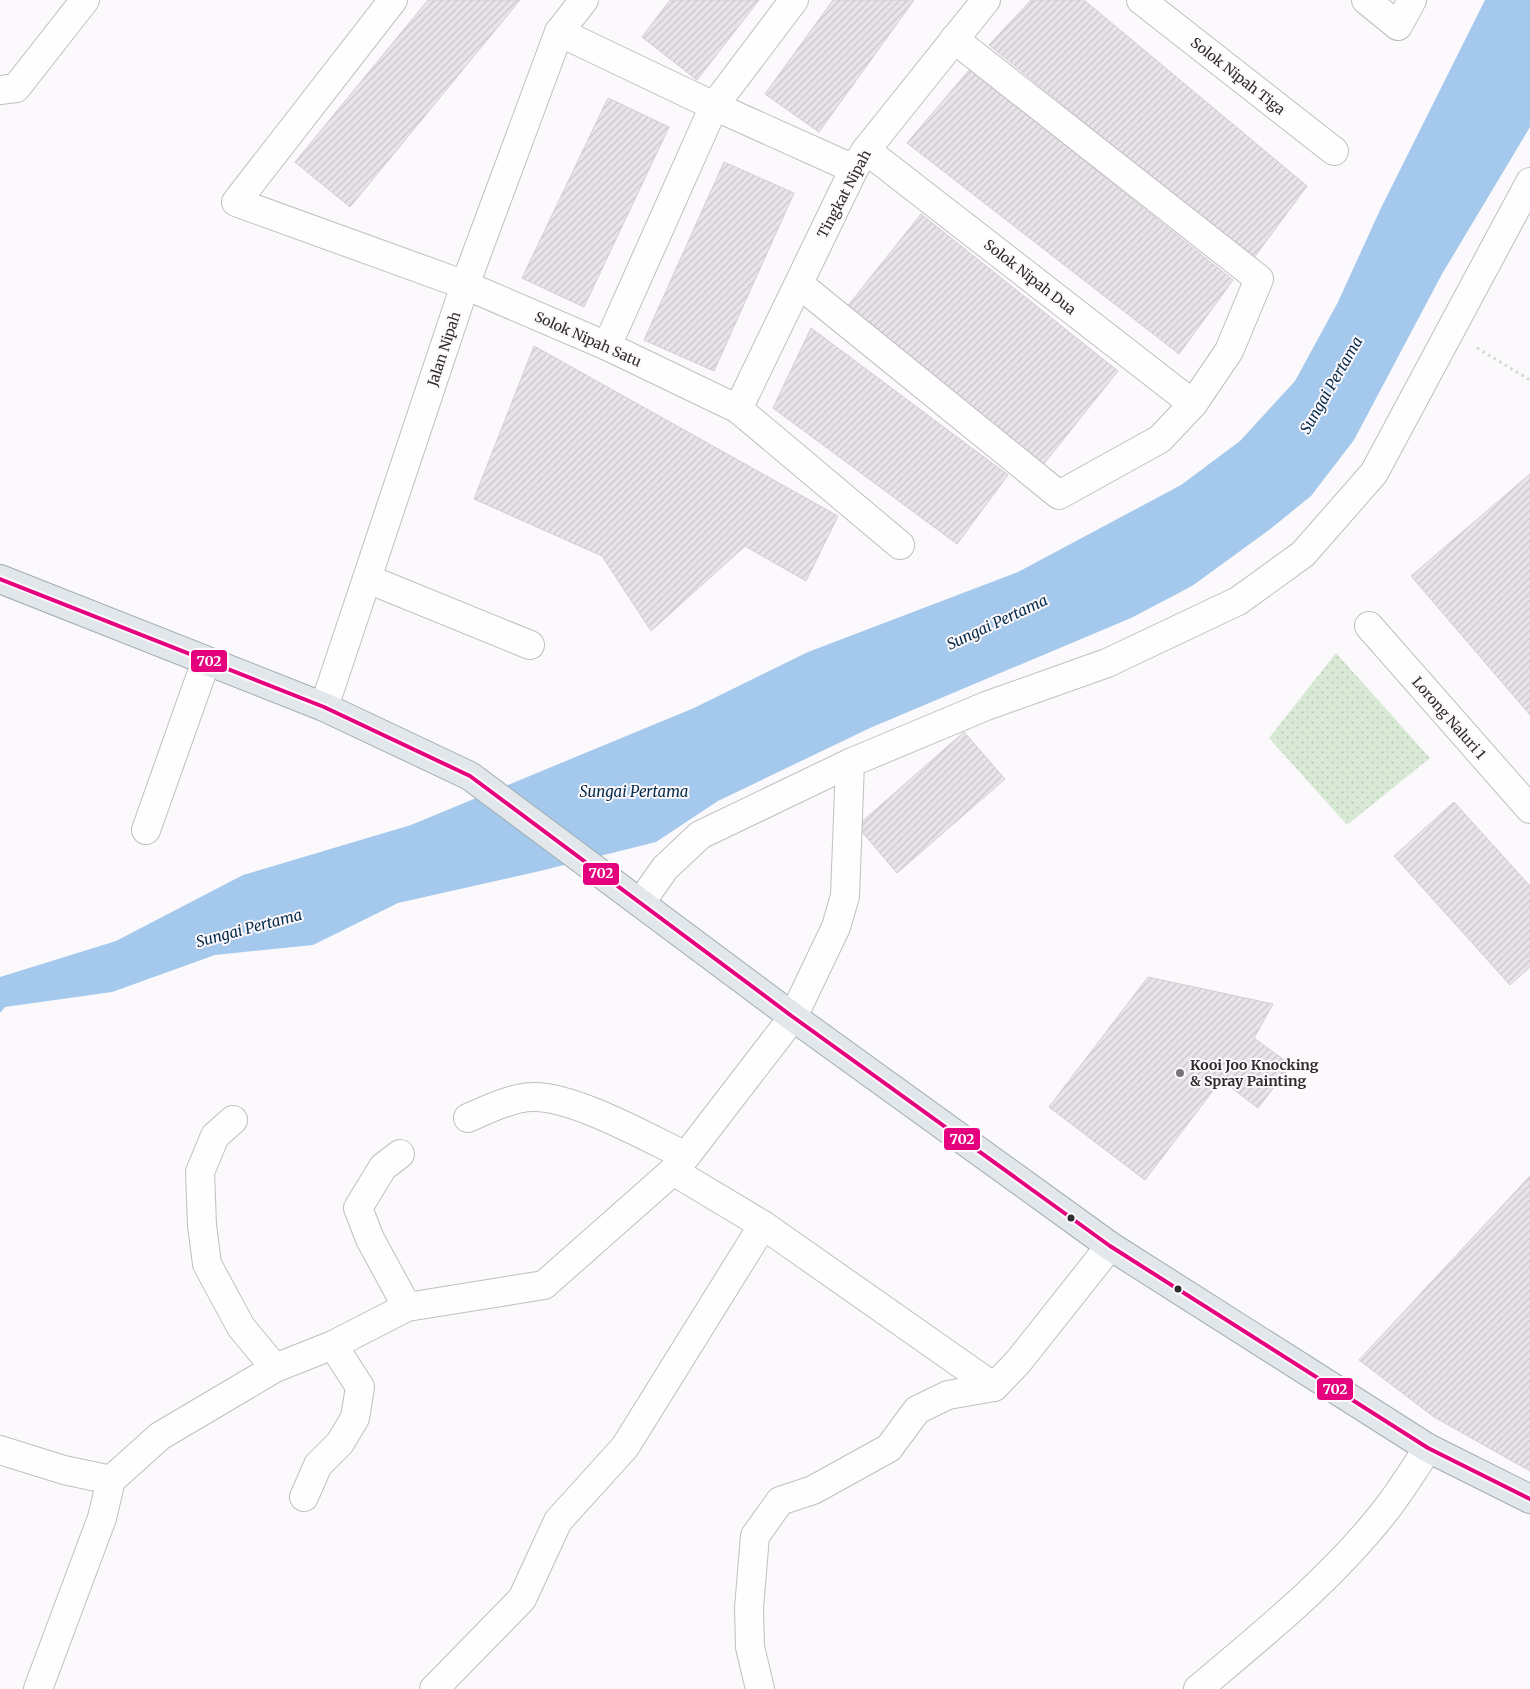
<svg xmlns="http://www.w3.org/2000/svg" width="1530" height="1689" font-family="Merriweather,serif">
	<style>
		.park { fill: url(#park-dots) }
		.water { fill: #a4c9ed }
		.building { fill: url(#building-hatch); stroke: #d1cfd1 }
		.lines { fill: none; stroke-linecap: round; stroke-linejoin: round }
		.minor-casing { stroke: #c1bfc1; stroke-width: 30 }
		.major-casing { stroke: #a1adb2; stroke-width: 30 }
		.path { stroke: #d7d6d7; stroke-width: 3; stroke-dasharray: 2.5 4; stroke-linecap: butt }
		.minor { stroke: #fefefe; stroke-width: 28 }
		.major { stroke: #e1e7eb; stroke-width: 28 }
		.bus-1-casing { stroke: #fcf8fc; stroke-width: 8 }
		.bus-1 { stroke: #e5007d; stroke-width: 4 }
		.poi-dot { fill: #767476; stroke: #fcf8fc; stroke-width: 2 }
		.bus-dot { fill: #2e2d2e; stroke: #fcf8fc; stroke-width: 2 }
		.labels { text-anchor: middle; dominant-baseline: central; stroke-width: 4; stroke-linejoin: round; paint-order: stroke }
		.street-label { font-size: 14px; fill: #2e2d2e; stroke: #fcf8fc }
		.poi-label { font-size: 14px; font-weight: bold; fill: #2e2d2e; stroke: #fcf8fc; text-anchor: start }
		.water-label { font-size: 15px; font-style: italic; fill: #032c4c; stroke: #fcf8fc }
		.line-badge { stroke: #fcf8fc; stroke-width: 2 }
		.badge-label { font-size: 14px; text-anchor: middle; font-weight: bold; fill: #fff }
	</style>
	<defs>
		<pattern id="park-dots" width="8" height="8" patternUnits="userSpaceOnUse" patternTransform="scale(1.25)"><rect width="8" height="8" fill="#d8ead5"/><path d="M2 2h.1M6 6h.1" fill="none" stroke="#bac9b7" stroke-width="1.8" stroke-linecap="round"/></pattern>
		<pattern id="building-hatch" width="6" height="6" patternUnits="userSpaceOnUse" patternTransform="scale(1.25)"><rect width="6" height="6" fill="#eae3eb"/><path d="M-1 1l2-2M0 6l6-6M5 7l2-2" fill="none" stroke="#c9c3ca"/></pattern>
	</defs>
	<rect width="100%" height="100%" fill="#fbf9fb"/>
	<!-- park -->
	<polygon class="park" points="1336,653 1430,758 1347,825 1269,738"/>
	<!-- water -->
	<polygon class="water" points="1485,0 1530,0 1530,127 1442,274 1354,440 1311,496 1269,530 1192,586 1131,618 870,728 718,801 656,842 540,871 398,903 313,945 215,955 112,992 5,1007 0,1013 0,977 116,941 243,875 411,825 694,708 808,652 1018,572 1181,485 1240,441 1295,381 1338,302 1380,210"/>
	<!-- building -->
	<g class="building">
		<polygon points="428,0 520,0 350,207 295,162"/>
		<polygon points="670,0 759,0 697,80 642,37"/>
		<polygon points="833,0 914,0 819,132 765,94"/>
		<polygon points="1031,0 1084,0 1307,186 1253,259 989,45"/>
		<polygon points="970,69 1233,280 1179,354 907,143"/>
		<polygon points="608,98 669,127 584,307 522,278"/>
		<polygon points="724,162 794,193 714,371 644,340"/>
		<polygon points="921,214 1118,371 1043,465 846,308"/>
		<polygon points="811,328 1008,475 957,544 773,408"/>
		<polygon points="534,346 838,516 806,581 745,546 651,631 602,556 474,499"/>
		<polygon points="1530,474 1530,715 1411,576"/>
		<polygon points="964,732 1005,779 897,873 857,826"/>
		<polygon points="1454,802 1530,886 1530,967 1510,985 1394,856"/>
		<polygon points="1148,977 1273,1004 1254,1038 1291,1065 1258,1108 1221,1080 1145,1180 1049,1107"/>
		<polygon points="1530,1176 1530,1471 1434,1417 1359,1360"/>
	</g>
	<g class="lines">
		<!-- minor casing -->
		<g class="minor-casing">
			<g id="minor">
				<polyline points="393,0 236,202 465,285 607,346 738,409 900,545"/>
				<polyline points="1141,0 1334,151"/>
				<polyline points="1366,0 1398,26 1412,0"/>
				<polyline points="559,32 714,106 854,169"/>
				<polyline points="0,90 16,88 85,0"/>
				<polyline points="866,150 1193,404"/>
				<polyline points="799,284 1059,495 1160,439 1193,404 1229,351 1259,279 954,39"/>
				<polyline points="607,346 714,106 794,0"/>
				<polyline points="738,409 854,169 866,150 986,0"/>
				<polyline points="368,579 530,645"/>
				<polyline points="1369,626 1530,809"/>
				<polyline points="324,707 465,285 559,32 584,0"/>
				<polyline points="146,830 206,661"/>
				<polyline points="641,902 665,868 700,835 850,763 986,706 1107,663 1238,601 1303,554 1374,473 1530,182"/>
				<path d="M468,1118C486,1110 513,1097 533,1097C574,1096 648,1138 686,1156"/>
				<polyline points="233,1120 215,1136 200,1172 202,1225 207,1264 241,1327 275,1368"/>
				<polyline points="400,1154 383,1167 358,1208 370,1239 407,1307"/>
				<polyline points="673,1171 763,1225 994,1387"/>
				<polyline points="0,1450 64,1470 111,1480"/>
				<polyline points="304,1497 318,1465 340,1443 355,1418 360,1387 333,1345"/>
				<polyline points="38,1689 102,1518 111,1480 160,1436 275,1368 333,1345 407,1307 544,1285 673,1171 686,1156 793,1017 836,927 845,896 850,763"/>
				<polyline points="434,1689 522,1599 558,1521 625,1447 763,1225"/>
				<polyline points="760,1689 750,1647 749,1608 755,1536 780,1501 813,1490 889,1448 917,1410 948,1395 994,1387 1018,1362 1110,1246"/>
				<path d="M1198,1689C1263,1634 1332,1579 1385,1511C1401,1491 1414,1469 1428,1448"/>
			</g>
		</g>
		<!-- major casing -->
		<g class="major-casing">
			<polyline id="major" points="0,579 324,707 470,776 793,1017 1110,1246 1428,1448 1530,1499"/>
		</g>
		<!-- path -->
		<polyline class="path" points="1477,348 1530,380"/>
		<!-- minor -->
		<use href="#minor" class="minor"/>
		<!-- major -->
		<use href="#major" class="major"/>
		<!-- bus-1 casing -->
		<g class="bus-1-casing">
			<polyline id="bus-1" points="0,579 324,707 470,776 793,1017 1110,1246 1428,1448 1530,1499"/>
		</g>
		<!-- bus-1 -->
		<use href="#bus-1" class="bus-1"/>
	</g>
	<!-- markers -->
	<circle class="poi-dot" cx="1180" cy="1073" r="5"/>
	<g class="bus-dot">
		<circle cx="1071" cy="1218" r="4.5"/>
		<circle cx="1178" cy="1289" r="4.5"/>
	</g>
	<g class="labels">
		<!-- street labels -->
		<g class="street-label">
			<text transform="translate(1238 76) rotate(38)">Solok Nipah Tiga</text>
			<text transform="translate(844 194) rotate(-62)">Tingkat Nipah</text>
			<text transform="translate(1030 277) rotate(38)">Solok Nipah Dua</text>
			<text transform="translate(588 339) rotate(24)">Solok Nipah Satu</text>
			<text transform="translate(444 349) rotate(-72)">Jalan Nipah</text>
			<text transform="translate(1449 718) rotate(49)">Lorong Naluri 1</text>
		</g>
		<!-- poi labels -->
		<g class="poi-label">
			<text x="1190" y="1065">Kooi Joo Knocking<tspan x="1190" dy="16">&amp; Spray Painting</tspan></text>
		</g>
		<!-- water labels -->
		<g class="water-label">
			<text transform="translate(1331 385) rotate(-60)">Sungai Pertama</text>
			<text transform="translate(997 622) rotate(-25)">Sungai Pertama</text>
			<text x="634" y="791">Sungai Pertama</text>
			<text transform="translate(249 928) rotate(-15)">Sungai Pertama</text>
		</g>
	</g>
	<g class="line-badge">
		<rect x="190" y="649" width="38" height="24" rx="5" fill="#e5007d"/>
		<rect x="582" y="862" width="38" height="24" rx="5" fill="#e5007d"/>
		<rect x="943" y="1127" width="38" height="24" rx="5" fill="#e5007d"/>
		<rect x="1316" y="1377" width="38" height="24" rx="5" fill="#e5007d"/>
	</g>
	<g class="badge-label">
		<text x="209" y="666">702</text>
		<text x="601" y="878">702</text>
		<text x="962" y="1144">702</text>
		<text x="1335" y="1394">702</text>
	</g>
</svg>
